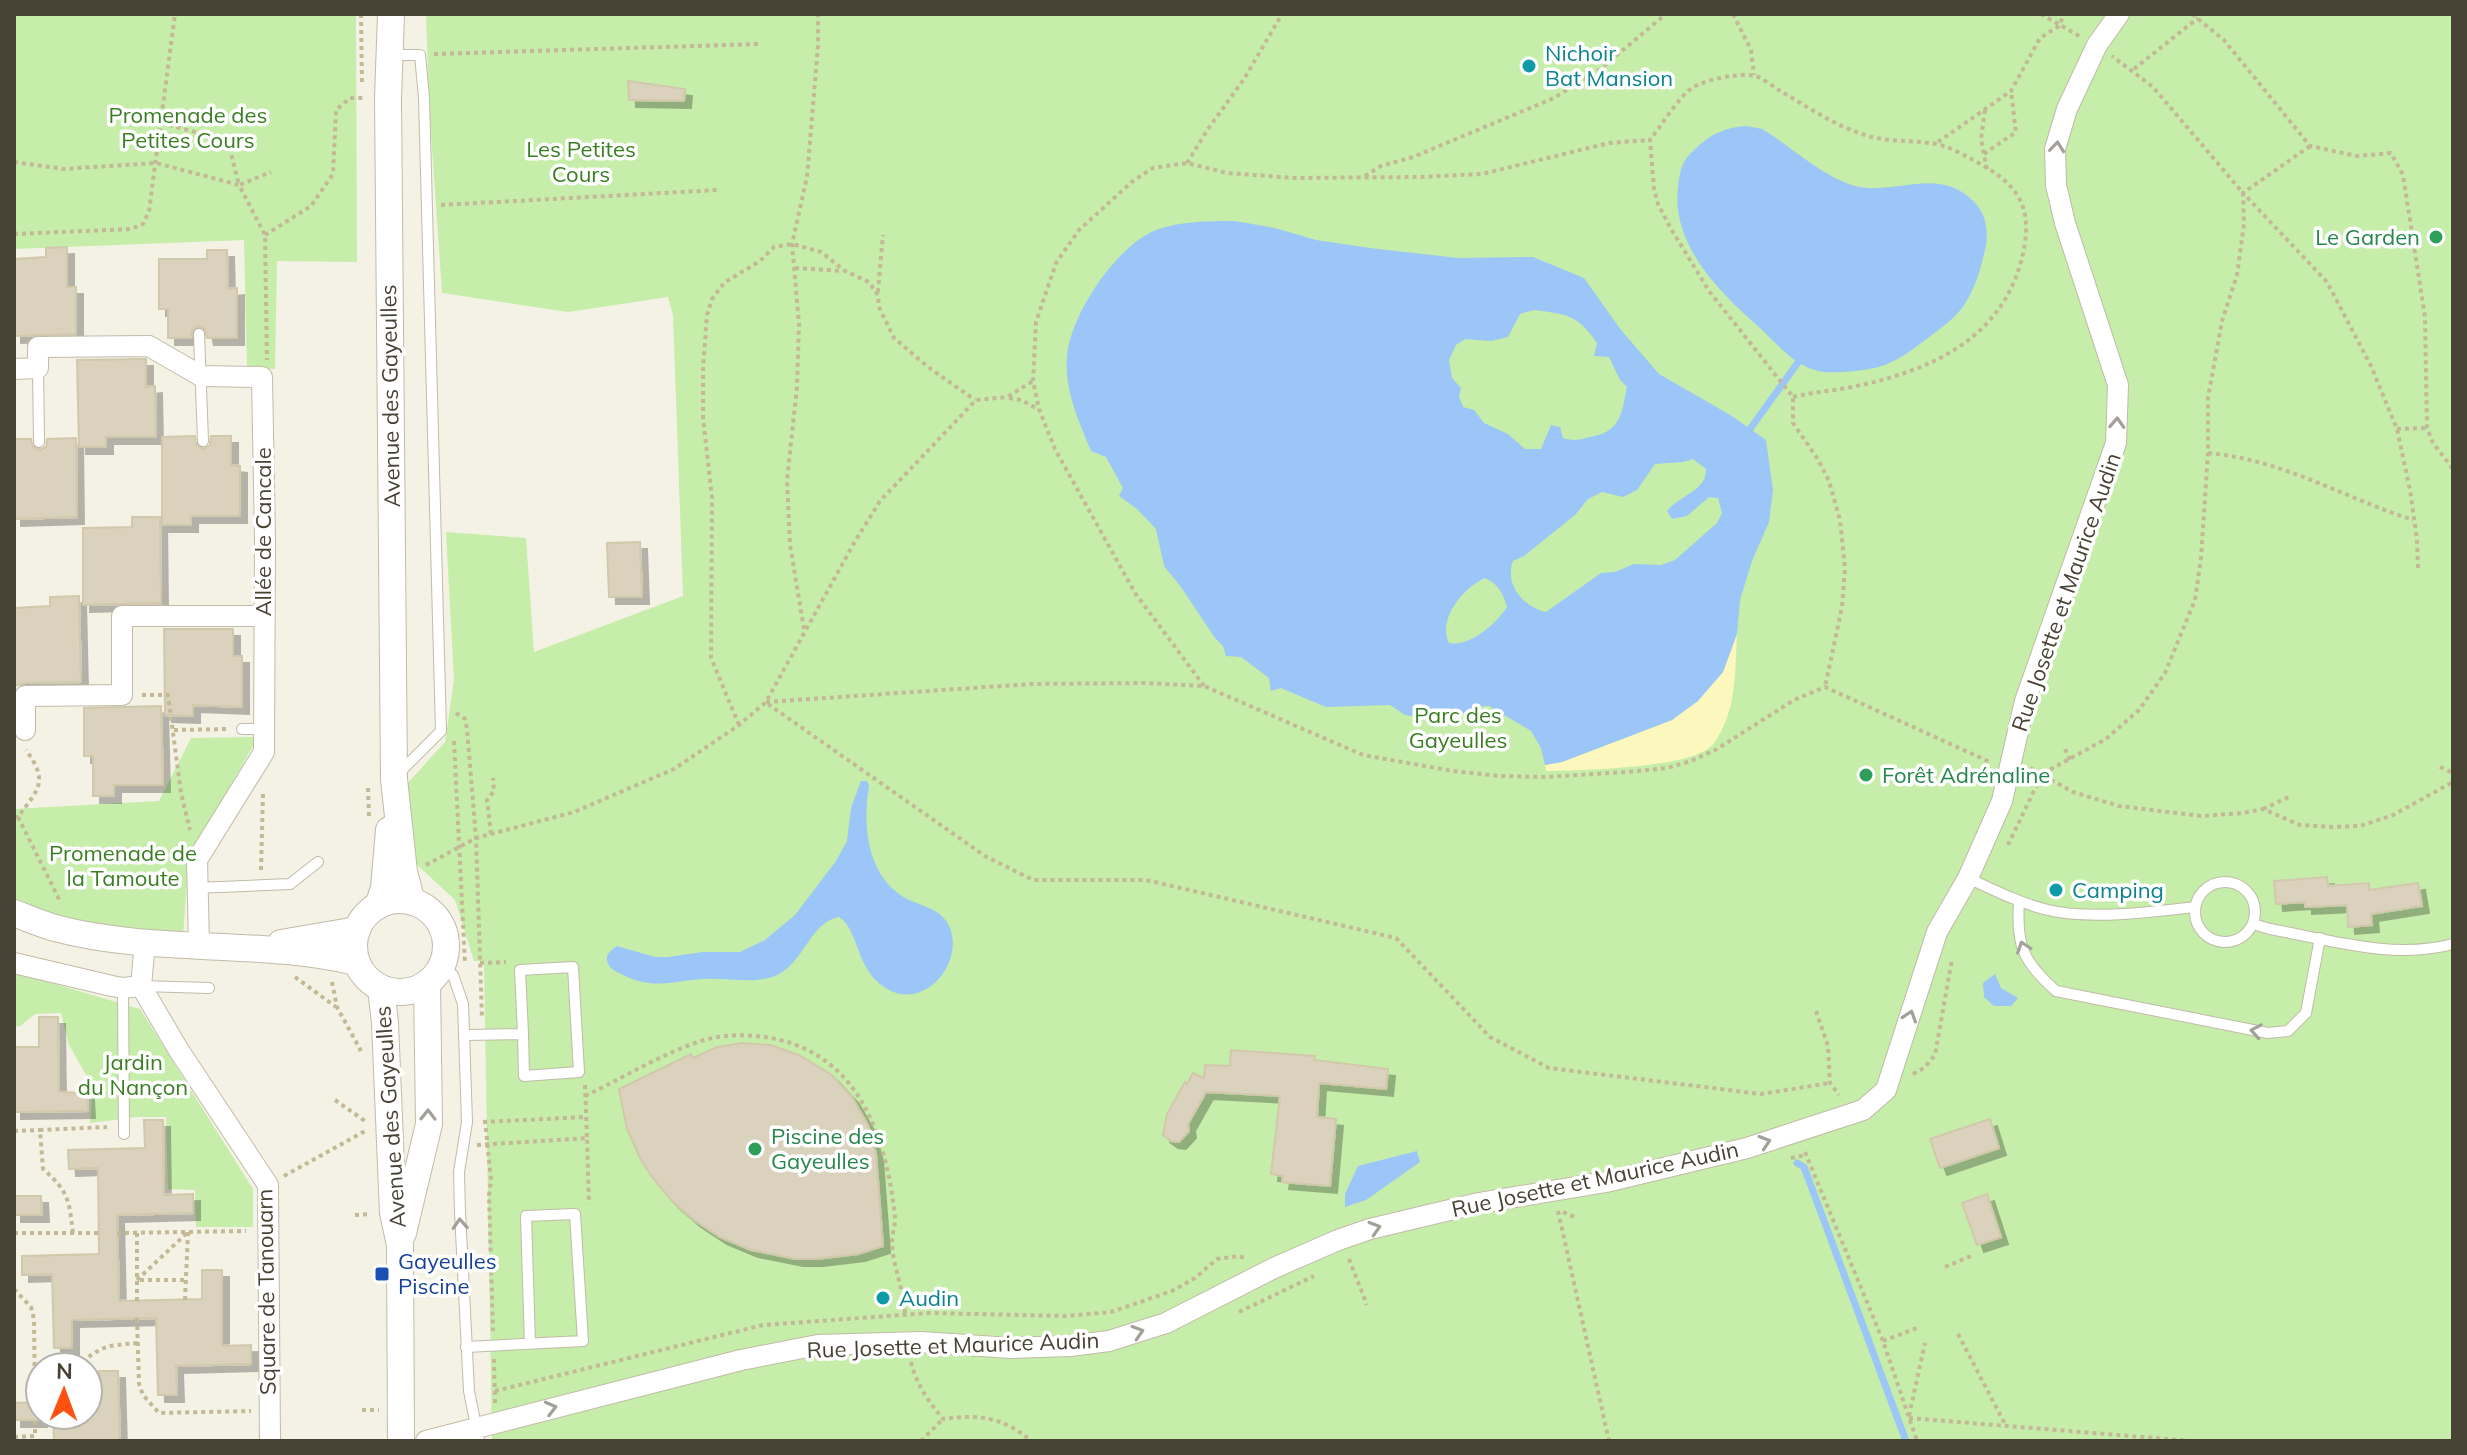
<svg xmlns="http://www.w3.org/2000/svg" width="2467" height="1455" font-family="Mulish,sans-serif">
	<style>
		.green { fill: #c6edaa }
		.sand { fill: #fcf7bd }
		.water { fill: #9bc6f7; fill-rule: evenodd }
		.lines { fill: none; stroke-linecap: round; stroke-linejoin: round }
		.stream { stroke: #9bc6f7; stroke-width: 7 }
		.building { fill: #dad2bc; stroke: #d2c8ac; stroke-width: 2; filter: url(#shadow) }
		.service-casing { stroke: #c1bba7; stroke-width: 12 }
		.minor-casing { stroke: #c1bba7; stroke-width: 22 }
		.tertiary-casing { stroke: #c1bba7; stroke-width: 28 }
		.path { stroke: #c4b997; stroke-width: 4; stroke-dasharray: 4 4; stroke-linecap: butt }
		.service { stroke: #fff; stroke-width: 10 }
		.minor { stroke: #fff; stroke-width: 20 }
		.tertiary { stroke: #fff; stroke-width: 26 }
		.oneway { stroke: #a3a09a }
		.culture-dot { fill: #0f9aa8; stroke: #fff; stroke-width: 3 }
		.leisure-dot { fill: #2e9e5b; stroke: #fff; stroke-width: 3 }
		.transit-dot { fill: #1a4fb4; stroke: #fff; stroke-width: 3 }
		.labels { text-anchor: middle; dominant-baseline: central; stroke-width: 7; stroke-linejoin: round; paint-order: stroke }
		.culture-label { font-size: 22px; fill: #0d838f; stroke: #fff; text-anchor: start }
		.park-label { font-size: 22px; fill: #3a7f22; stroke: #fff }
		.leisure-label { font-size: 22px; fill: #27864d; stroke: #fff; text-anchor: start }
		.street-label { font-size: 22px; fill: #474234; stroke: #fff }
		.transit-label { font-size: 22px; fill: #164399; stroke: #fff; text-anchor: start }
	</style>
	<defs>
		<filter id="shadow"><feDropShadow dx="7" dy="7" stdDeviation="0" flood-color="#0004"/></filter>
	</defs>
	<rect width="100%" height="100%" fill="#f4f2e5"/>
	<!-- green -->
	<g class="green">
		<polygon points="14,14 356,14 357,262 277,261 275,369 247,368 244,240 14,249"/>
		<polygon points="426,14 2453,14 2453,1441 492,1441 484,961 474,961 455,900 414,862 407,784 445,742 454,680 446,532 526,538 534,652 683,596 673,315 668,297 568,312 442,293 429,104"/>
		<polygon points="258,737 188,862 183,937 57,920 14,902 14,809 159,801 191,738"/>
		<polygon points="14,972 140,1009 253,1189 253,1227 196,1227 195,1190 168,1189 166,1117 137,1117 90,1123 93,1087 69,1045 61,1013 35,1014 20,1026 14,1027"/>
	</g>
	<!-- sand -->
	<path class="sand" d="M1737,634C1735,671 1737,711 1714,743C1696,769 1579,770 1546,771L1545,765L1562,762L1672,720L1723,672Z"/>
	<!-- water -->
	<g class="water">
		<path d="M1747,126L1762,129C1791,146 1827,181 1860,187C1900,194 1940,166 1975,203C1988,216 1989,239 1984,254C1980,272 1974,290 1964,305C1954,320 1938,330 1924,341C1894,364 1880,370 1842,372C1834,372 1825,373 1818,371C1794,365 1777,344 1760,328C1721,294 1671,245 1678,188C1680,171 1681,162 1694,150C1709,135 1725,127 1747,126Z"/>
		<path d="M1235,221L1275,228L1316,240L1370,248L1458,258L1533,257L1584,278L1621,330L1659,374L1732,416L1766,440L1773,490L1769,522L1752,561L1740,600L1737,634L1723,672L1698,701L1672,720L1562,762L1545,765L1541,748L1531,731L1489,706L1476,707L1464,713L1432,710L1420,717L1405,715L1390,705L1326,707L1281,688L1271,691L1269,678L1241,657L1226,656L1223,646L1215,638L1181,587L1164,566L1156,529L1137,509L1119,496L1123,488L1106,457L1091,451C1079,421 1064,390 1067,356C1071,314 1116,246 1156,230C1181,221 1208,221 1235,221ZM1534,310C1567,314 1578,315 1597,343L1594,356L1609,357L1620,380L1627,387C1622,411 1621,431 1594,436C1581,439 1576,442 1563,438L1560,427L1551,425L1541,449H1525L1508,434L1484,423L1474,410L1463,407L1459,396L1461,388L1452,378L1449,360L1456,345L1465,339L1491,341L1508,337L1520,314ZM1693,459L1706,469C1707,491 1679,495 1667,511L1672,519L1687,516L1709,497L1718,498L1722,513L1717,523L1675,560L1661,565L1634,564L1615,572L1601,573L1546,612C1524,607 1504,585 1513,561L1524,556L1575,515L1588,499L1602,492L1623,497L1637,490L1655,464L1683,462ZM1485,578C1498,584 1503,593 1507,607C1496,624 1470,647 1449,643C1437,619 1464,587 1485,578Z"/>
		<path d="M861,781H867L869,786C862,827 867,879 909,900C923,906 942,910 949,926C965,960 928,1008 891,991C854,973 861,931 839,917C810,922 804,963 777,975C755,985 727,977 703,979C669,981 653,991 619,973C614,971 608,967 607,960C606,953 612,950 617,946L655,957H668L703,952H740L765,940L795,915L836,861L847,841L851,808Z"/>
		<polygon points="1995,974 2001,988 2018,998 2011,1006 1994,1006 1984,997 1983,983"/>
		<polygon points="1417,1151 1420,1162 1366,1200 1345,1207 1345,1194 1358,1166"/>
	</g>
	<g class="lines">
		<!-- stream -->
		<g class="stream">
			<polyline points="1750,429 1799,361"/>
			<polyline points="1797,1163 1804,1167 1906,1441"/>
		</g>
	</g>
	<!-- building -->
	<g class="building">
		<polygon points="628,81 685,89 684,101 629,100"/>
		<polygon points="67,247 67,287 76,287 76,334 14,336 14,259 46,257 46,248"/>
		<polygon points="207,250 227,250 228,289 237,288 237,338 207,338 205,329 199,326 192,330 191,338 168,338 168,309 159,309 159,259 207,259"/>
		<polygon points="146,359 146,387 155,386 156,437 106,437 106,447 79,447 77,360"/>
		<polygon points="195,436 196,445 203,449 210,445 211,436 231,436 231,465 240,466 240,516 191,516 191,525 162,525 162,437"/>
		<polygon points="76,438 77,517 14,519 14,439 31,439 33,447 40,450 46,447 47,439"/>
		<polygon points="132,517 160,517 161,603 83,605 83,528 132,527"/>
		<polygon points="640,542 642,597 609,597 607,543"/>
		<polygon points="79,596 81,682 25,683 14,686 14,608 50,606 50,597"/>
		<polygon points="164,629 233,629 233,656 242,656 242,707 193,705 193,716 165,715"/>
		<polygon points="161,706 163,785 114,785 114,796 93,796 93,756 84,756 84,708"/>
		<polygon points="2327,877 2328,886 2369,883 2369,890 2418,883 2422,906 2371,914 2372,925 2348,927 2347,905 2305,907 2305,902 2276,904 2274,881"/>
		<polygon points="39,1017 58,1017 59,1092 87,1093 88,1111 14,1112 14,1047 39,1047"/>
		<polygon points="742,1043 770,1045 799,1055 832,1075 852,1097 868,1125 876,1154 883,1246 858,1254 816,1259 796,1259 751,1250 720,1237 694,1220 672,1201 652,1177 641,1160 627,1129 619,1089 691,1054 693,1058 717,1047"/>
		<polygon points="1231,1050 1315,1056 1314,1060 1388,1069 1386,1089 1319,1083 1317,1117 1336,1119 1330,1186 1282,1182 1283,1176 1271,1174 1280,1096 1206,1092 1188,1124 1189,1131 1179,1142 1171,1141 1163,1135 1167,1114 1185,1082 1187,1084 1193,1073 1204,1078 1205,1065 1230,1066"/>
		<polygon points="1990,1119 1999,1148 1940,1168 1930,1139"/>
		<polygon points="144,1120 163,1120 164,1195 193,1194 193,1213 117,1215 119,1301 202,1299 202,1270 222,1270 222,1346 251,1345 251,1364 176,1366 177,1395 158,1395 156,1318 72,1320 72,1348 54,1348 52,1274 22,1275 22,1256 99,1254 98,1168 69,1169 68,1150 145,1148"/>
		<polygon points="1987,1194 2001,1237 1977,1245 1962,1203"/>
		<polygon points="14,1196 41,1196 42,1215 14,1215"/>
		<polygon points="99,1371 118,1371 120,1441 54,1441 53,1415 88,1415 88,1401 100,1400"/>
		<polygon points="40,1402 40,1420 14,1420 14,1403"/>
	</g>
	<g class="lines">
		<!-- service casing -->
		<g class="service-casing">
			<g id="service">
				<polyline points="390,55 420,55 424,98 441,731 398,774"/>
				<polyline points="199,334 203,441"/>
				<polyline points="38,368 39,442"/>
				<polyline points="242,729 263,729"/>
				<path d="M1968,878C1994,890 2019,903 2048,910C2089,920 2153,912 2195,907"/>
				<circle cx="2225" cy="912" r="30"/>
				<polyline points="196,888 290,884 318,862"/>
				<path d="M2019,902C2016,945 2023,962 2056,991L2268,1033L2288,1031L2306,1013L2320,938"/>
				<path d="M2253,924L2270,929C2330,940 2394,960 2453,944"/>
				<polyline points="441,966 453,975 463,1004 467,1122 459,1172 460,1212 469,1391 479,1441"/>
				<polyline points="141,986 209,988"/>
				<polyline points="123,988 124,1134"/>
				<polyline points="464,1035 523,1034 524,1076 579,1072 573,967 520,970 523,1034"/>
				<polyline points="466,1347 583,1341 575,1214 526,1216 530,1344"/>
			</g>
		</g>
		<!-- minor casing -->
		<g class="minor-casing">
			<g id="minor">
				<polyline points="14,369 38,368 38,347 149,346 201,376 262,377 265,540 264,752 197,860 199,946"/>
				<polyline points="25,730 25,696 122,695 122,616 263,616"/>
				<polyline points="145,942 141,986 178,1049 268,1185 270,1441"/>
				<polyline points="14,963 112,986 123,988 141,986"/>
				<polyline points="426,1441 741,1360 818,1345 921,1342 1011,1348 1070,1346 1109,1341 1166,1323 1274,1268 1338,1240 1370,1229 1479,1203 1606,1182 1747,1148 1863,1110 1886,1090 1937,932 1968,878 2002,801 2025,701 2116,443 2118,385 2065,223 2056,185 2055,149 2067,109 2097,45 2119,14"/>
			</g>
		</g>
		<!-- tertiary casing -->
		<g class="tertiary-casing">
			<g id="tertiary">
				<polyline points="391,14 388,98 394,779 404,872 412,902"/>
				<circle cx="400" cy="946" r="46"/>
				<polyline points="378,906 384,888 389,830"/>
				<path d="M14,913C27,918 41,924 55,928C152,954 259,939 356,962"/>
				<polyline points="281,943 357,930"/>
				<polyline points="381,988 385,1023 393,1213 400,1245 401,1441"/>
				<polyline points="403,1233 429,1124 427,983"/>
			</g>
		</g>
		<!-- path -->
		<g class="path">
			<polyline points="361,14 362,84"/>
			<polyline points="1733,14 1751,50 1754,75"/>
			<polyline points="2041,14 2081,37"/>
			<polyline points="2192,14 2224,40 2310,146 2357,156 2391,153 2403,175 2425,317 2427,428 2433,443 2453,469"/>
			<polyline points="434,54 760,44"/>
			<polyline points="2134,69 2198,18"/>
			<polyline points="1985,110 1981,139 1987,170"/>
			<polyline points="161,123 199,133 230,150 239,185 271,172"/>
			<polyline points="1938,142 2011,91 2040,38 2059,26 2064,14"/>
			<polyline points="2310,146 2243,193 2327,282 2371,366 2397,429 2410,490 2417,539 2418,569"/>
			<polyline points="230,150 256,143"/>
			<polyline points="1984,154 2016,132 2011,91"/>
			<polyline points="14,162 64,169 156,163 239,185 265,235 267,360"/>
			<polyline points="1187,163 1208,129 1244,79 1282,14"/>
			<polyline points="1365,176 1381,166 1413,157 1554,98 1599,70 1666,14"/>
			<polyline points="441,205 718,190"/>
			<polyline points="14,234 131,229 143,224 149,211 175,14"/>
			<polyline points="265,235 311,206 333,174 336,110 350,98 364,98"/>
			<polyline points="795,268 843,271"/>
			<polyline points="878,292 883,235"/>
			<path d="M1793,397C1813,392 1832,391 1852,387C1936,370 2010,335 2025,243C2033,189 1998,173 1956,151C1927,136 1895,146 1862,134C1834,125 1808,107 1782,92C1774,87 1765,80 1756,76C1750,74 1739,75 1732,76C1721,77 1701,82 1692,88C1678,98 1661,126 1650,140L1654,189L1658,204L1670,227L1709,291L1793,397V423L1817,458L1829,481L1840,520L1845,568L1842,607L1825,687"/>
			<polyline points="1009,398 1021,400 1038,409"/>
			<polyline points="2397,429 2427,428"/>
			<path d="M2208,453C2284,460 2342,497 2413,520"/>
			<polyline points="804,629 790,545 787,480 797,387 799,324 792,244 807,177 818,46 818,14"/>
			<polyline points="1204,686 1135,593 1055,449 1039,409 1033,381 1036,322 1056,263 1079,230 1134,180 1153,168 1187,163 1227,173 1294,178 1418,177 1482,174 1609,143 1650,140"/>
			<polyline points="142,695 168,695 181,793 190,830"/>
			<polyline points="766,702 1031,684 1146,683 1204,686 1363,755 1453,771 1500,776 1547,777 1627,772 1667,768 1691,761 1717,749 1794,700 1825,687 1990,762"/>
			<polyline points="768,704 985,856 1033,880 1146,880 1396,938 1490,1037 1549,1068 1761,1094 1830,1083"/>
			<polyline points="456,713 465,719 467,729 476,838 482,1019"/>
			<polyline points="739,725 711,658 712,498 703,417 703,368 707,315 712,299 724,283 760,261 774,247 792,244 821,252 845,271 869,282 878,295 879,307 894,338 928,367 975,400"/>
			<polyline points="174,730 228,729"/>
			<polyline points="454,741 465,964"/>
			<polyline points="2065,749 2070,760"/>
			<polyline points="2440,767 2453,773"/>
			<polyline points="2030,768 2073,792 2119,806 2201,816 2243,813 2263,809 2300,825 2333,827 2360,826 2393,815 2453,782"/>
			<polyline points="368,788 369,816"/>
			<polyline points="2263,809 2291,796"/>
			<path d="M14,817H18C39,788 49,782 26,750"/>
			<polyline points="18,817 61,903"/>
			<polyline points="491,834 487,800 494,791 493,778"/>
			<polyline points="2008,845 2042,774 2106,739 2139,710 2165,673 2195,600 2201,558 2208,453 2208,398 2222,321 2237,275 2244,224 2243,193 2153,87 2112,56"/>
			<polyline points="426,865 476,838 574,812 674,769 739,725 766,702 854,543 880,501 976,400 1007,397 1033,381"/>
			<polyline points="261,870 263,794"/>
			<polyline points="480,963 506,962"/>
			<polyline points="295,977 336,1007"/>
			<polyline points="332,982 337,1007 361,1051"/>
			<polyline points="1816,1011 1828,1046 1830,1083 1839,1095"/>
			<polyline points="1913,1074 1924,1068 1935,1055 1952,959"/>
			<polyline points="585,1085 587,1138"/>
			<path d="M585,1096C623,1078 661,1054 701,1041C727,1033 754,1034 780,1040C862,1060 887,1142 895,1217C896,1225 892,1233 892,1241C892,1265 904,1289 905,1313"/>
			<polyline points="335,1100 365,1121"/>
			<polyline points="485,1120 491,1180 489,1195 493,1331"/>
			<polyline points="483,1122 586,1117"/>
			<polyline points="14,1131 40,1130"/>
			<polyline points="477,1145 587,1138 589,1204"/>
			<polyline points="1805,1152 1883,1341 1917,1441"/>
			<polyline points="1791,1158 1806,1155"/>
			<polyline points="284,1176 367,1130"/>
			<polyline points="1558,1211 1609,1441"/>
			<polyline points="1563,1212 1577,1218"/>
			<polyline points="355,1215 369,1214"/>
			<polyline points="14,1233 99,1233"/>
			<path d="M73,1233C69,1200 69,1192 43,1169L40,1130L107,1127"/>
			<polyline points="117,1233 246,1231"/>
			<polyline points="137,1233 137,1301"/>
			<polyline points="1349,1259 1367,1305"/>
			<polyline points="1945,1267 1971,1256"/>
			<polyline points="137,1280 188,1232"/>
			<polyline points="140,1280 186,1280"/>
			<polyline points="14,1289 31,1307 34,1319 35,1402"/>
			<polyline points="185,1300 188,1232"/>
			<polyline points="1239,1312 1314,1276"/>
			<polyline points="137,1318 139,1384 143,1395 159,1413 251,1411"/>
			<polyline points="1958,1334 2006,1426"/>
			<polyline points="1883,1341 1917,1328"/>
			<polyline points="494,1359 495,1403"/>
			<path d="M911,1362C916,1384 929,1402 943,1419C978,1414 1004,1417 1031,1441"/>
			<path d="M76,1367C103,1345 104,1346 138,1343"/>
			<polyline points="495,1391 763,1325 930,1313 1066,1316 1111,1312 1172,1291 1195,1278 1217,1259 1239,1256 1247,1259"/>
			<polyline points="362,1410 379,1410"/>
			<polyline points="1909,1416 1925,1343"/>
			<polyline points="1909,1418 2192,1441"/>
			<polyline points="14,1437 35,1436 35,1420"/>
			<polyline points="921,1441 943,1419"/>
		</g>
		<!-- service -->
		<use href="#service" class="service"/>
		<!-- minor -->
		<use href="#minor" class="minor"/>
		<!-- tertiary -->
		<use href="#tertiary" class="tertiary"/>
	</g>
	<!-- one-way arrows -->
	<defs><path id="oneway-chevron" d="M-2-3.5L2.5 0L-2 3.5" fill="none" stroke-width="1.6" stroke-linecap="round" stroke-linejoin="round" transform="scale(2)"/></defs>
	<g class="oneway">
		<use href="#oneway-chevron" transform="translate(2057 147) rotate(-84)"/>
		<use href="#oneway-chevron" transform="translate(2117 423) rotate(-87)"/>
		<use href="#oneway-chevron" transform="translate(2023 947) rotate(-109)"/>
		<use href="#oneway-chevron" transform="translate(1910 1016) rotate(-72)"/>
		<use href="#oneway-chevron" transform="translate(2256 1031) rotate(-170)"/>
		<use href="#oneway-chevron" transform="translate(428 1115) rotate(-89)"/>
		<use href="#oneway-chevron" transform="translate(1765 1142) rotate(-18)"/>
		<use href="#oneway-chevron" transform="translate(460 1224) rotate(-93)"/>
		<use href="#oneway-chevron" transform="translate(1375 1228) rotate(-17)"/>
		<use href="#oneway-chevron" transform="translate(1138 1332) rotate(-17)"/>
		<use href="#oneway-chevron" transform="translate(551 1408) rotate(-14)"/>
	</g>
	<!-- markers -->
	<g class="culture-dot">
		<circle cx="1529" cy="66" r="8"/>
		<circle cx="2056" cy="890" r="8"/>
		<circle cx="883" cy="1298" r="8"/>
	</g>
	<g class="leisure-dot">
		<circle cx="2436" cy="237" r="8"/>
		<circle cx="1866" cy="775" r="8"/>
		<circle cx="755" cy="1149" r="8"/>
	</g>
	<rect class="transit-dot" x="374" y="1266" width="16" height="16" rx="4"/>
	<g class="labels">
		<!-- culture labels -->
		<g class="culture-label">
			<text x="1545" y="53">Nichoir<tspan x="1545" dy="25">Bat Mansion</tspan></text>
			<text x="2072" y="890">Camping</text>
			<text x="899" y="1298">Audin</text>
		</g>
		<!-- park labels -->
		<g class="park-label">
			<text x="188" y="115">Promenade des<tspan x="188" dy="25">Petites Cours</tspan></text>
			<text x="581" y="149">Les Petites<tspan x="581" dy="25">Cours</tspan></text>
			<text x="1458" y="715">Parc des<tspan x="1458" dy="25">Gayeulles</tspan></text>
			<text x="123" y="853">Promenade de<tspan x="123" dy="25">la Tamoute</tspan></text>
			<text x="133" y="1062">Jardin<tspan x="133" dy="25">du Nançon</tspan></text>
		</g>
		<!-- leisure labels -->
		<g class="leisure-label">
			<text x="2420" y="237" text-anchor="end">Le Garden</text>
			<text x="1882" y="775">Forêt Adrénaline</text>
			<text x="771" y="1136">Piscine des<tspan x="771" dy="25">Gayeulles</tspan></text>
		</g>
		<!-- street labels -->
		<g class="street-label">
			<text transform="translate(390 396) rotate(-91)">Avenue des Gayeulles</text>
			<text transform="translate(263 532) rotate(-90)">Allée de Cancale</text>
			<text transform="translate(2066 592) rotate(-71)">Rue Josette et Maurice Audin</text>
			<text transform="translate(390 1117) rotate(-94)">Avenue des Gayeulles</text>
			<text transform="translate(1595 1179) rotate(-12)">Rue Josette et Maurice Audin</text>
			<text transform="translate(266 1292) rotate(-91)">Square de Tanouarn</text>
			<text transform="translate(953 1345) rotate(-2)">Rue Josette et Maurice Audin</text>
		</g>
		<!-- transit labels -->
		<g class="transit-label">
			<text x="398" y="1261">Gayeulles<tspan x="398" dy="25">Piscine</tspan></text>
		</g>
	</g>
	<!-- border -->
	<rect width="2467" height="1455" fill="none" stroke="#474234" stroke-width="32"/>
	<!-- north arrow -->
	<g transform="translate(64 1391) rotate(1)"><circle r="38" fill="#ffffff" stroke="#b5b3ae" stroke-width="2"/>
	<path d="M0-6L14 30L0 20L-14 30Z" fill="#ff5211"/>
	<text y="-12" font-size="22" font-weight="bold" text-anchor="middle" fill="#474234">N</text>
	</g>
</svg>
